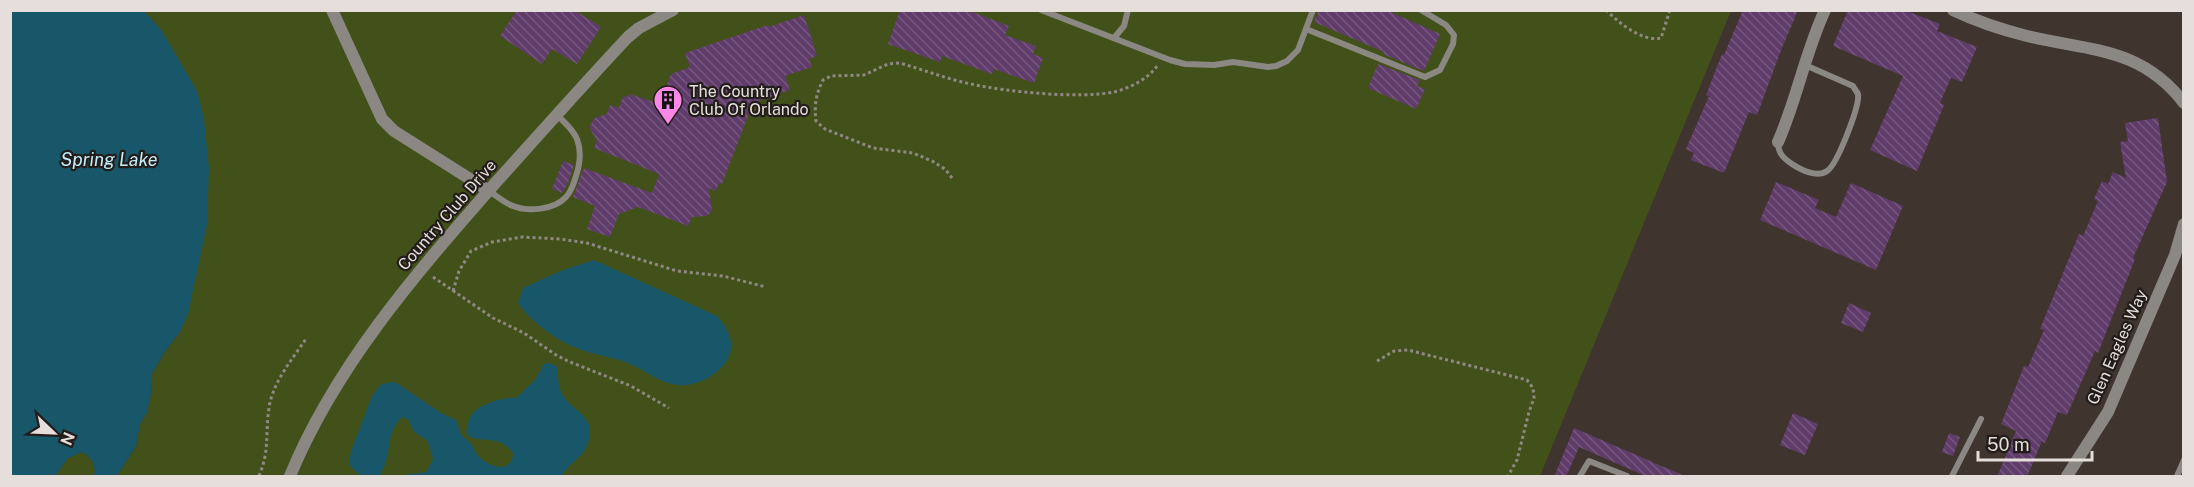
<svg xmlns="http://www.w3.org/2000/svg" width="2194" height="487" font-family="'Public Sans',sans-serif">
	<style>
		.grass { fill: #42511a }
		.water { fill: #185669 }
		.building { fill: url(#building-back-hatch) }
		.lines { fill: none; stroke-linecap: round; stroke-linejoin: round }
		.path { stroke: #918883; stroke-width: 3; stroke-dasharray: 3 3; stroke-linecap: butt }
		.lane { stroke: #8b8783; stroke-width: 6 }
		.street { stroke: #8b8783; stroke-width: 12 }
		.labels { text-anchor: middle; dominant-baseline: central; stroke-width: 4.5; stroke-linejoin: round; paint-order: stroke }
		.poi-label { font-size: 16px; fill: #e5deda; stroke: #221d1a; text-anchor: start }
		.street-label { font-size: 16px; fill: #e5deda; stroke: #221d1a }
		.water-label { font-size: 18px; font-style: italic; fill: #c4ecfb; stroke: #221d1a }
	</style>
	<defs>
		<pattern id="building-back-hatch" width="6" height="6" patternUnits="userSpaceOnUse" patternTransform="scale(1.5)"><rect width="6" height="6" fill="#5f3c6a"/><path d="M-1 5l2 2M0 0l6 6M5-1l2 2" fill="none" stroke="#76587f"/></pattern>
	</defs>
	<rect width="100%" height="100%" fill="#3f342e"/>
	<!-- grass -->
	<g class="grass">
		<polygon points="144,11 1731,11 1540,476 117,476 136,446 140,424 147,413 152,388 152,374 164,353 180,332 162,31"/>
		<path d="M82,452C91,456 97,467 94,476H55L68,458Z"/>
	</g>
	<!-- water -->
	<g class="water">
		<path d="M10,11H144L162,31L197,91L204,119L209,168L207,225L188,314L180,332L164,353L152,374V388L147,413L140,424L136,446L117,476H94C97,467 91,456 82,452L68,458L55,476H11Z"/>
		<path d="M594,260L717,316C724,324 733,337 731,349C728,371 698,387 679,385C661,384 645,370 628,363C616,358 601,356 588,352C562,345 534,325 518,303L523,288L563,270Z"/>
		<path d="M551,363L557,367C559,376 557,385 562,394C574,414 600,416 586,448C580,459 567,465 562,476H397L426,472L433,459L427,440L414,432L408,419L402,417C384,433 393,458 379,476H361L351,467L349,462L351,451L372,396L381,384L395,382L441,413L456,420C459,425 458,429 461,434C463,437 468,440 471,444C474,447 475,452 478,456C489,467 512,475 513,453C499,435 488,443 470,437L466,432C468,427 468,421 470,417C477,404 503,397 516,398L535,380L544,364Z"/>
	</g>
	<!-- building -->
	<g class="building">
		<polygon points="517,10 574,10 601,27 577,64 552,49 542,64 500,36"/>
		<polygon points="900,10 967,10 1009,26 1005,35 1036,46 1033,54 1043,58 1034,83 994,69 992,74 942,56 940,62 888,44"/>
		<polygon points="1319,10 1386,10 1440,34 1424,71 1383,54 1384,52 1314,22"/>
		<polygon points="1743,10 1798,10 1782,48 1757,115 1749,112 1724,173 1691,160 1694,153 1686,149 1709,96 1706,95 1722,54 1724,55"/>
		<polygon points="1848,10 1904,10 1940,24 1937,31 1977,47 1962,82 1951,78 1940,103 1944,105 1917,171 1870,150 1903,76 1833,46"/>
		<polygon points="804,15 817,56 809,59 812,67 785,76 790,90 753,103 722,184 719,183 716,191 709,188 712,211 707,216 692,217 688,226 638,207 619,214 610,237 587,229 595,206 573,197 584,168 652,193 659,174 594,148 597,140 592,133 590,127 594,118 607,114 610,105 619,108 623,96 628,97 630,94 660,104 671,74 690,67 685,53 768,25 769,27"/>
		<polygon points="1378,64 1420,80 1417,86 1425,89 1416,109 1368,88"/>
		<polygon points="2158,118 2167,182 2133,258 2135,259 2098,353 2095,351 2067,415 2058,412 2045,443 2042,441 2027,477 1997,477 2016,431 2001,424 2024,366 2028,367 2044,330 2040,329 2079,234 2083,236 2098,201 2094,199 2102,181 2108,184 2113,172 2126,178 2120,142 2128,141 2125,123"/>
		<polygon points="563,161 574,165 568,183 562,193 552,189"/>
		<polygon points="1776,182 1819,200 1815,208 1836,217 1851,183 1903,206 1876,270 1760,220"/>
		<polygon points="1849,303 1871,313 1863,332 1841,323"/>
		<polygon points="1793,413 1818,424 1805,455 1780,445"/>
		<polygon points="1574,428 1687,477 1648,477 1579,447 1566,477 1554,477"/>
		<polygon points="1949,433 1960,437 1953,456 1942,452"/>
	</g>
	<g class="lines">
		<!-- path -->
		<g class="path">
			<path d="M1606,10C1619,23 1642,42 1661,38L1670,10"/>
			<path d="M952,178L945,169L932,161L913,153L873,148L825,129L816,121C814,105 816,94 823,80L831,76L864,75L888,64L900,63C924,70 947,79 971,84C1007,92 1079,99 1114,92C1130,88 1148,79 1157,66"/>
			<polyline points="433,277 493,318 524,333 556,355 570,362 631,386 669,408"/>
			<polyline points="453,291 459,271 471,251 492,242 522,237 560,239 587,243 677,271 723,276 766,287"/>
			<polyline points="1377,361 1394,351 1408,350 1527,380 1533,388 1534,398 1529,412 1517,460 1508,476"/>
			<path d="M259,476C270,450 265,434 269,408C272,384 292,359 306,339"/>
		</g>
		<!-- lane -->
		<g class="lane">
			<polyline points="1041,10 1170,60 1185,64 1214,65 1233,62 1268,67 1276,66 1287,61 1298,50 1313,10"/>
			<polyline points="1306,29 1425,77 1440,70 1453,44 1454,35 1446,25 1421,10"/>
			<polyline points="1114,38 1124,26 1128,10"/>
			<path d="M1778,142C1778,153 1783,158 1792,164C1801,170 1817,178 1827,171C1837,165 1860,106 1858,94C1857,92 1854,88 1853,86L1805,65"/>
			<path d="M489,191C497,196 504,203 513,206C528,212 554,210 566,197C571,192 574,183 576,176C580,164 582,152 577,139C573,129 564,122 556,114"/>
			<polyline points="1580,476 1589,461 1627,476"/>
			<polyline points="1952,476 1981,419"/>
			<polyline points="2177,476 2184,460"/>
		</g>
		<!-- street -->
		<g class="street">
			<polyline points="332,10 382,119 394,131 489,191"/>
			<path d="M1953,10C1976,21 2003,30 2027,36C2090,51 2141,47 2184,103"/>
			<path d="M1778,142C1797,99 1805,53 1825,10"/>
			<path d="M290,476C335,367 413,277 490,189C536,138 581,87 628,37L639,28L673,10"/>
			<polyline points="2067,476 2108,412 2175,255 2184,224"/>
		</g>
	</g>
	<!-- icons -->
	<defs>
		<g id="building-pin" transform="scale(1.5)"><path d="M0 17L-7.5 6A9.5 9.5 0 1 1 7.5 6Z" fill="#fb87e6" stroke="#221d1a"/><path d="M-4-6H4V6H1V3H-1V6H-4ZM-2.5-4.3h1.7v1.8h-1.7ZM.8-4.3h1.7v1.8H.8ZM-2.5-1h1.7V.8h-1.7ZM.8-1h1.7V.8H.8Z" fill="#111"/></g>
	</defs>
	<g fill-rule="evenodd">
		<use href="#building-pin" x="668" y="100"/>
	</g>
	<g class="labels">
		<!-- poi labels -->
		<g class="poi-label">
			<text x="689" y="91">The Country<tspan x="689" dy="18">Club Of Orlando</tspan></text>
		</g>
		<!-- street labels -->
		<g class="street-label">
			<text transform="translate(447 215) rotate(-49)">Country Club Drive</text>
			<text transform="translate(2117 347) rotate(-66)">Glen Eagles Way</text>
		</g>
		<!-- water labels -->
		<g class="water-label">
			<text x="109" y="159">Spring Lake</text>
		</g>
	</g>
	<!-- border -->
	<rect width="2194" height="487" fill="none" stroke="#e5deda" stroke-width="24"/>
	<!-- north arrow -->
	<g transform="translate(54 433) rotate(113)" stroke="#221d1a" stroke-width="4.5" paint-order="stroke">
	<path d="M0-4.5L10 22L0 15L-10 22Z" fill="#e5deda"/>
	<text y="-9" font-size="16" font-weight="bold" text-anchor="middle" fill="#e5deda">N</text>
	</g>
	<!-- scale -->
	<path d="M1978 451v9h114v-9" fill="none" stroke="#e5deda" stroke-width="3"/>
	<text x="1987" y="451" font-size="18" fill="#e5deda" stroke="#221d1a" stroke-width="4.5" paint-order="stroke">50 m</text>
</svg>
